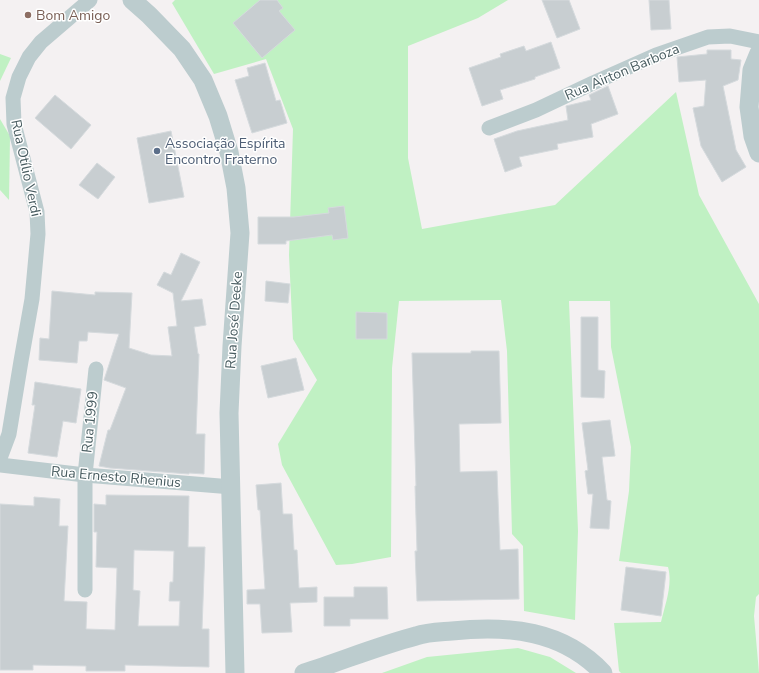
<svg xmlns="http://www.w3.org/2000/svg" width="759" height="673" font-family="'Nunito Sans',sans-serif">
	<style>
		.green { fill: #c0f1c3 }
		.building { fill: #c8ced1; stroke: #d5dadd; fill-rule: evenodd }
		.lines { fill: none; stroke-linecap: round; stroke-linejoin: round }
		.minor { stroke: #bcccce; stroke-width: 15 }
		.tertiary { stroke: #bcccce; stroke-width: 19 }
		.education-dot { fill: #8d6e63; stroke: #fff; stroke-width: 1.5 }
		.service-dot { fill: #5c6f8a; stroke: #fff; stroke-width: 1.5 }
		.labels { text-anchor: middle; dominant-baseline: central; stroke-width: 3; stroke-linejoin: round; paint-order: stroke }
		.education-label { font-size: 14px; fill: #785e54; stroke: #fff; text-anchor: start }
		.street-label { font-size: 14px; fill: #485c60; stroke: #fff }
		.service-label { font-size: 14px; fill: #4e5e75; stroke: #fff; text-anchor: start }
	</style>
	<rect width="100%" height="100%" fill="#f4f1f2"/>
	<!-- green -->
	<g class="green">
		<path d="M175,0H508L478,18L408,46V158L422,229L555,205L676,92L699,195L759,304V594L756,597L754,616L759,673H621L619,671L614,623L661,622C665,605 673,584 668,567L619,561L629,491L631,447L611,347L610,301H569L578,531L575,620L524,611L523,546L512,534L507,351L501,300L399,301L392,368L391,557L352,564L336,565L282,465L278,444L317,380L293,339L289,255L293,129L266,59L214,74L172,3Z"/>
		<polygon points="0,54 11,58 0,81"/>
		<polygon points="0,119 10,136 9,200 0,190"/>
		<polygon points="518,648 550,657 576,673 382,673 427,657"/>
	</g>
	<!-- building -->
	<g class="building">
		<polygon points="260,0 277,0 283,8 279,11 295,30 262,58 233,23"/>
		<polygon points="542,0 569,0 580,29 557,38"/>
		<polygon points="649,0 669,0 671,29 651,30"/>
		<polygon points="551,42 560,68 535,77 535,79 500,90 503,99 482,106 469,68 501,57 500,54 524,46 526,51"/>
		<polygon points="707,50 731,50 731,59 741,60 738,80 723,86 736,150 746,167 722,182 701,146 693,108 704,106 706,80 679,82 677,57 707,54"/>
		<polygon points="265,63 276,101 280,100 287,123 252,133 235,80 249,76 247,68"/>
		<polygon points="608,86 618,114 591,124 593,137 557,144 558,149 519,157 522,166 505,172 494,139 517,131 568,120 566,106 591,100 589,95"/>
		<polygon points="55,95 91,125 71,149 35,118"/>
		<polygon points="171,131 184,197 149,203 137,138"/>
		<polygon points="97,163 115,177 98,199 79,185"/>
		<polygon points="344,206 348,238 333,240 332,235 286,241 286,244 258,244 258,217 294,217 329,213 328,208"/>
		<polygon points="181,253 200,262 181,301 202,299 206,325 194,327 198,354 199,354 196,434 205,434 204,474 189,473 189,474 110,468 99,466 108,430 110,430 126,388 104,380 119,334 88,332 87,341 79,341 77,363 39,360 40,338 49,339 52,291 95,295 95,292 132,293 129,348 151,355 172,356 168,327 177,326 173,293 157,285 164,272 171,275"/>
		<polygon points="266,281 290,284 288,303 265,301"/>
		<polygon points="356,312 387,313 387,339 356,339"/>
		<polygon points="581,317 598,317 598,370 605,371 604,398 581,397"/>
		<polygon points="471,351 499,351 501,423 459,424 460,472 497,471 500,550 518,549 519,599 417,601 415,551 417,551 415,486 416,486 412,353 471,353"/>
		<polygon points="296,358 304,390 268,398 261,366"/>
		<polygon points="35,382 81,389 76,423 63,421 57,457 28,453 35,405 32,405"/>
		<polygon points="610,420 615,456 602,457 607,500 611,501 609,529 590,528 593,494 588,494 585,471 588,470 582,423"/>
		<polygon points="281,483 283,514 292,514 294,550 297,550 299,588 317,587 317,602 290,603 292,632 262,633 260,604 247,604 247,590 265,589 260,510 258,510 256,485"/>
		<path d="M106,495L189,496L188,547H205L202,629H209V667L125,665V671H86V666L33,665V670H0V504L34,506V497L60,499L59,526H68L64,601L87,602L86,629L115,630L117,568L96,567L97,532H94V504L106,505ZM134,550L174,551L173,582H170L169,601H180L179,626H138L140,591L133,590Z"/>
		<polygon points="626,567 666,572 661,616 621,610"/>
		<polygon points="354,587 387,587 388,619 350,619 350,626 324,626 324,597 354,597"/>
	</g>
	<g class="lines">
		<!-- minor -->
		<g class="minor">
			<polyline points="489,128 536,110 593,83 656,55 708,37 730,36 759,42"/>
			<polyline points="0,458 9,434 21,361 32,299 38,234 37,212 14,124 13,98 19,77 29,57 41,42 90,0"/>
			<polyline points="0,465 85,475 232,487"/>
			<polyline points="85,590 85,475 96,369"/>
		</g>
		<!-- tertiary -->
		<g class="tertiary">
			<polyline points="132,0 149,15 182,49 203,80 218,116 229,152 236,188 240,233 232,346 229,413 235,673"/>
			<polyline points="759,53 752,70 749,107 753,136 759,153"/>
			<path d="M304,673C342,661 378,646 416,636C428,632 441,632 452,631C508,625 563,630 603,673"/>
		</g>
	</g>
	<!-- markers -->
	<circle class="education-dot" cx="28" cy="15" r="4"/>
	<circle class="service-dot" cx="157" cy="151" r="4"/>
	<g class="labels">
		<!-- education labels -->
		<g class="education-label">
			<text x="36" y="15">Bom Amigo</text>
		</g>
		<!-- street labels -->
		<g class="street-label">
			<text transform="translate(622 72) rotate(-23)">Rua Airton Barboza</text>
			<text transform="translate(26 168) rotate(78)">Rua Otílio Verdi</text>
			<text transform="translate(234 320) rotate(-86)">Rua José Deeke</text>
			<text transform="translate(90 422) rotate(-84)">Rua 1999</text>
			<text transform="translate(116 477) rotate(5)">Rua Ernesto Rhenius</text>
		</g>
		<!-- service labels -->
		<g class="service-label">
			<text x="165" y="143">Associação Espírita<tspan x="165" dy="16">Encontro Fraterno</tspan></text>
		</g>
	</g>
</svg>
